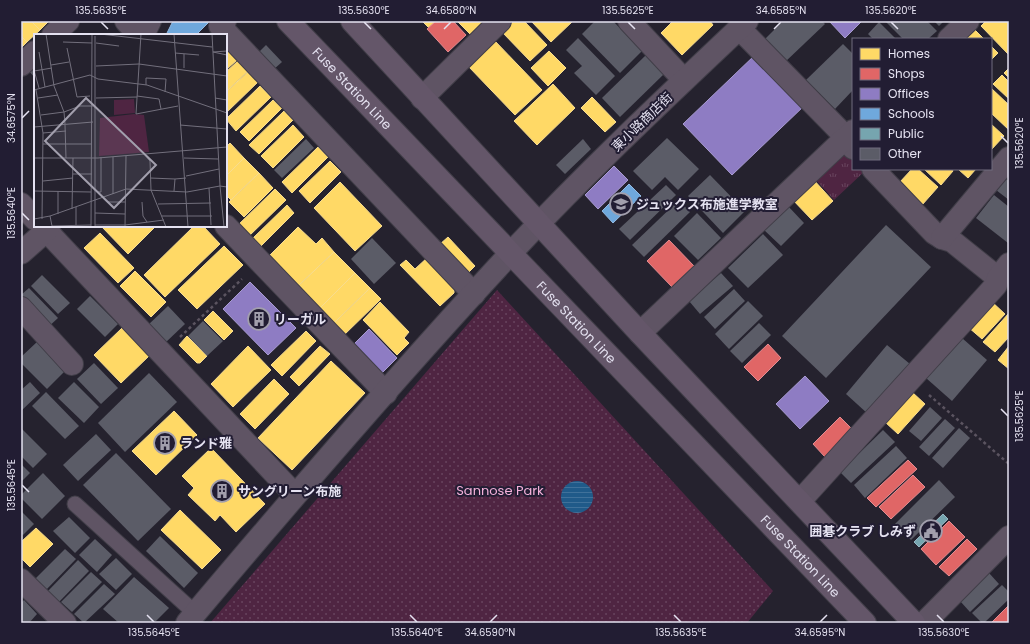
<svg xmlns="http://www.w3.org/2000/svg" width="1030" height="644" font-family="Poppins,'Noto Sans JP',sans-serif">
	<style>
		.grass { fill: url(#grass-tufts) }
		.park { fill: url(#park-dots) }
		.water { fill: url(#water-rules) }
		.homes { fill: #ffd966; stroke: #f7dc90 }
		.shops { fill: #e06666; stroke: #e28b90 }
		.offices { fill: #8e7cc3; stroke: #a89bd1 }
		.schools { fill: #6fa8dc; stroke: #92b9e2 }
		.public { fill: #76a5af; stroke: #97b7c3 }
		.building { fill: #5b5c67 }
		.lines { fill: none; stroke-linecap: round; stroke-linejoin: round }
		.service-casing { stroke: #413e48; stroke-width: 17 }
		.minor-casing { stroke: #413e48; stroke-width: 24 }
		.tertiary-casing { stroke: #413e48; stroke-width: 24 }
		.secondary-casing { stroke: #413e48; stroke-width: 24 }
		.path { stroke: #5b5460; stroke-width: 2.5; stroke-dasharray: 3 3; stroke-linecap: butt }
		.service { stroke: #5f5464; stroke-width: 15 }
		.minor { stroke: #5f5464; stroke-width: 22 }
		.tertiary { stroke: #5f5464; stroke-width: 22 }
		.secondary { stroke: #645669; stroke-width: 22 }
		.ticks { fill: none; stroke: #e5e2f1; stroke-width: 1.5 }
		.labels { text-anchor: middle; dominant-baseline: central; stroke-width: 4; stroke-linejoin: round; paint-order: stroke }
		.street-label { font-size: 13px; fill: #e5e2f1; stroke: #221d33 }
		.poi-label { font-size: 13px; font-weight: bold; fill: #e5e2f1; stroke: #221d33; text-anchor: start }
		.park-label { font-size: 13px; fill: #f4b0da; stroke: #221d33 }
		.inset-road { fill: none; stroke: #726f7c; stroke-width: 1 }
		.view { fill: #a29fad; fill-opacity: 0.15; stroke: #a29fad; stroke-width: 2 }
		.inset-edge { fill: none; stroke: #e5e2f1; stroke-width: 2 }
		.neatline { fill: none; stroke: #e5e2f1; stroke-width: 1.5 }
		.ticks-label { font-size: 10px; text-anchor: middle; fill: #e5e2f1 }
	</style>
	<defs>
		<pattern id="grass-tufts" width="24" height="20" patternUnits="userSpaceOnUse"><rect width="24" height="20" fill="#4f2542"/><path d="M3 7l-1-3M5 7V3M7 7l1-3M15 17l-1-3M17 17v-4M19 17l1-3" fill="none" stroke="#68445e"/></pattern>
		<pattern id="park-dots" width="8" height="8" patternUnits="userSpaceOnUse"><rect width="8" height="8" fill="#4f2542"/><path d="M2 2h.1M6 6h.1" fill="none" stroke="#68445e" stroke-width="1.8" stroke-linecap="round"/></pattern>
		<pattern id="water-rules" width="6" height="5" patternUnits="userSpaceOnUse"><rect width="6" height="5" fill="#205a89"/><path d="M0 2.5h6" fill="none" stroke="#40719a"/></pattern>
	</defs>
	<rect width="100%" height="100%" fill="#25222e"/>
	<!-- grass -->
	<polygon class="grass" points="845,149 853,158 853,169 865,171 834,200 814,178"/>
	<!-- park -->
	<polygon class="park" points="497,290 773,591 747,623 210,623"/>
	<!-- water -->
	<circle class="water" cx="577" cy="497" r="16"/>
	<!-- homes -->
	<g class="homes">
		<polygon points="21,21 31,21 40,30 27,42 21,36"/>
		<polygon points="31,21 49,21 40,30"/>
		<polygon points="422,21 436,21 429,28"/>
		<polygon points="457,21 486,21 473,37"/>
		<polygon points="514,21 524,21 547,45 530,61 502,32"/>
		<polygon points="531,21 573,21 551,42"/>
		<polygon points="673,21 710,21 713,25 682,55 661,33"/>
		<polygon points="986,21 1009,21 1009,55 981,26"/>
		<polygon points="972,27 984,39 960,39"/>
		<polygon points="21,36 27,42 21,48"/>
		<polygon points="494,40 542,90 515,115 468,66"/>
		<polygon points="991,46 998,53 991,60"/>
		<polygon points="226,49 237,60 226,70"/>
		<polygon points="549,51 566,68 548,86 531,68"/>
		<polygon points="240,59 250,69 226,92 226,72"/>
		<polygon points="1009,68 1009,78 1004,73"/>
		<polygon points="249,71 259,81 226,113 226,92"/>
		<polygon points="1002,75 1009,82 1009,99 993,84"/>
		<polygon points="553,84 575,108 537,145 514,121"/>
		<polygon points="260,86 271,97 236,131 226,119"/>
		<polygon points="991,88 1009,105 1009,130 991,113"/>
		<polygon points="592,97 616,122 605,132 581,108"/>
		<polygon points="273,100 282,108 249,141 240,132"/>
		<polygon points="284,111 293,120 259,154 249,145"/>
		<polygon points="991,124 1004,136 991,150"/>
		<polygon points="293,125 304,137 273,168 261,156"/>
		<polygon points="230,143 244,158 226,176 226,147"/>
		<polygon points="318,147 328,157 292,193 282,182"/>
		<polygon points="244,158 259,173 231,200 226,195 226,176"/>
		<polygon points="330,161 341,172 310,203 299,191"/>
		<polygon points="912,169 918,169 938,187 922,205 899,183"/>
		<polygon points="924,169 952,169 953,171 941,185"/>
		<polygon points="958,169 976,169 968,178"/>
		<polygon points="259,173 273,188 244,217 229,202"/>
		<polygon points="812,178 833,201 812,220 791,198"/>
		<polygon points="340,182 382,226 355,251 314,208"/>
		<polygon points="275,189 286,200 247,238 236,227"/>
		<polygon points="287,205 294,213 260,247 252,239"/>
		<polygon points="101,226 156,226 128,254"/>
		<polygon points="194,226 203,226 220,244 165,297 144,275"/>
		<polygon points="298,227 316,244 322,238 334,252 295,289 266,259"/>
		<polygon points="100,233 134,268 118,283 84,248"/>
		<polygon points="448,237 475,266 467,274 439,245"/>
		<polygon points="224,246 243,265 197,309 178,290"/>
		<polygon points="334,252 355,273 317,311 295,289"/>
		<polygon points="428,257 454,284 454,293 440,306 400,265 406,260 415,269"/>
		<polygon points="135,271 166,302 151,317 120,286"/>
		<polygon points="355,273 370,288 331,326 317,311"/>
		<polygon points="370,288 381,299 342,337 331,326"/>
		<polygon points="991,301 1005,314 982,339 968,327"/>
		<polygon points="380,302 409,332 404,338 409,343 397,355 363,320"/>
		<polygon points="213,311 233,331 224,340 204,320"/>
		<polygon points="1009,313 1009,337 995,352 983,342"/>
		<polygon points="122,328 149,356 121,383 94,355"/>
		<polygon points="306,331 316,341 282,376 271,365"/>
		<polygon points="187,336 207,356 200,363 197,363 179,345"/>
		<polygon points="248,346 271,370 233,407 211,384"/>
		<polygon points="320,346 330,354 299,386 290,377"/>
		<polygon points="1009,346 1009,369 998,360"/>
		<polygon points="331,361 365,393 292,470 258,438"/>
		<polygon points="274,379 289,394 255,429 240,414"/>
		<polygon points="912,392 925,404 898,434 885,422"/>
		<polygon points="174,411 197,435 156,475 132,451"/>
		<polygon points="211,448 265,504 236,532 220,515 215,521 188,495 194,488 182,476"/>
		<polygon points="180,510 221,550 202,569 161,530"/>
		<polygon points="36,528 53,544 30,567 21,558 21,542"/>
	</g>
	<!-- shops -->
	<g class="shops">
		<polygon points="436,21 453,21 466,35 448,52 427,29"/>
		<polygon points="669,240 694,266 672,287 647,261"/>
		<polygon points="768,344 781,358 758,381 744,367"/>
		<polygon points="840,417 853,430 825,457 813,444"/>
		<polygon points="908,460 917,469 876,507 867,498"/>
		<polygon points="913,475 925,487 891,519 879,507"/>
		<polygon points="949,521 965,537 936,565 921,549"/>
		<polygon points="967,539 977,549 949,576 939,567"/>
		<polygon points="1009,605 1009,621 1007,623 991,623"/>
	</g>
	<!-- offices -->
	<g class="offices">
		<polygon points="829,21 862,21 845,38"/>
		<polygon points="756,54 805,105 732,175 683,124"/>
		<polygon points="614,166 628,180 598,209 585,195"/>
		<polygon points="250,282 296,328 268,355 223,309"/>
		<polygon points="369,329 397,358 381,374 353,345"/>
		<polygon points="805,376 829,401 800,429 776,404"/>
	</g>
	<!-- schools -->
	<g class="schools">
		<polygon points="173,21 210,21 196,35 166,35"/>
		<polygon points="629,184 641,196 613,223 602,211"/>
	</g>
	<!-- public -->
	<polygon class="public" points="943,514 948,519 919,547 914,542"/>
	<!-- building -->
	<g class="building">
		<polygon points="595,21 613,21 642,51 620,73 582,34"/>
		<polygon points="783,21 822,21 825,24 784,63 763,41"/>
		<polygon points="887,21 927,21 937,31 928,39 903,39 886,22"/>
		<polygon points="934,21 944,21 939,26"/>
		<polygon points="879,22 896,39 873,39 868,34"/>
		<polygon points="578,38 615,76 596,95 574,73 582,66 566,50"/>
		<polygon points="843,44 853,54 853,90 835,109 806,80"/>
		<polygon points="266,45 282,62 273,70 258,53"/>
		<polygon points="646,55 664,74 620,117 602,98"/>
		<polygon points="35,64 35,78 28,70"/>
		<polygon points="667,138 699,169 678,190 665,177 652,190 633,171"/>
		<polygon points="306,139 314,148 282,178 274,170"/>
		<polygon points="583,139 591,149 565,174 556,165"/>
		<polygon points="710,175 745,211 723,233 688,196"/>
		<polygon points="1006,179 1009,181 1009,200 996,190"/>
		<polygon points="666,185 676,195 630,240 619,229"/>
		<polygon points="994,195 1009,207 1008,243 976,218"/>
		<polygon points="679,200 690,212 644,257 632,245"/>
		<polygon points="787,205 804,223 781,246 763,229"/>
		<polygon points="697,213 721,238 698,260 674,236"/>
		<polygon points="886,225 931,267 826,378 782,336"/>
		<polygon points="763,234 783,255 748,288 728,268"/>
		<polygon points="372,238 396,263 374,284 351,259"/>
		<polygon points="721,273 733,286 700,314 689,301"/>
		<polygon points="42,275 70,303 58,314 31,286"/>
		<polygon points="29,288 58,318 46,329 21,303 21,295"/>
		<polygon points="734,289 745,301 715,329 704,317"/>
		<polygon points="90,296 118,324 105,337 77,309"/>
		<polygon points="748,301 763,316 729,349 715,334"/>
		<polygon points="168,306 185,324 164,344 147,326"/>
		<polygon points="203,321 223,341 207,356 188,336"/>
		<polygon points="759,323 771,335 742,363 730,351"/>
		<polygon points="962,338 987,360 952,401 926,378"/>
		<polygon points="38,341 66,370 47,389 21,363 21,357"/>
		<polygon points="887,345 910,364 868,414 846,394"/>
		<polygon points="94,363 118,388 101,404 77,379"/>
		<polygon points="149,373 177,402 125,452 98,423"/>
		<polygon points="30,382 40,393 21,411 21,390"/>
		<polygon points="74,382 99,407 84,423 58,398"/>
		<polygon points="46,392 79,426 65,439 32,406"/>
		<polygon points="930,407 942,418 921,441 909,431"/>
		<polygon points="945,419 955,428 929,456 919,447"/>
		<polygon points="21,428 47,454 33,468 21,456"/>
		<polygon points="959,428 970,438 943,468 932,458"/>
		<polygon points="883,430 895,442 851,483 840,472"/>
		<polygon points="96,434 111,450 78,481 63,465"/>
		<polygon points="896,446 907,458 865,498 854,485"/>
		<polygon points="116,453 171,509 138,541 83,485"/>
		<polygon points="21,464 30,473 21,482"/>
		<polygon points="43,473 65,496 42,519 21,498 21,495"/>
		<polygon points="939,480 955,497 911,540 895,524"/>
		<polygon points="21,511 34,524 23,535 21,533"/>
		<polygon points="69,517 90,538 75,553 53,531"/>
		<polygon points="160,536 198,573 184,588 146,551"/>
		<polygon points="95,539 112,555 97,572 79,555"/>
		<polygon points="65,549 76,559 46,590 35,579"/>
		<polygon points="116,558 132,574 116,590 99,574"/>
		<polygon points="78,560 89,571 59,602 48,591"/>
		<polygon points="91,572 102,582 72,612 61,602"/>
		<polygon points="989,573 999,584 970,612 960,601"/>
		<polygon points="134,577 169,608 154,623 119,623 103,609"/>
		<polygon points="104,584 115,594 84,623 74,614"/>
		<polygon points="1002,585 1009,592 1009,599 984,623 982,623 972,613"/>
		<polygon points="24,600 37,614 29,623 21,623 21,603"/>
	</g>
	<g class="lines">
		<!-- service casing -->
		<g class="service-casing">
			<polyline id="service" points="75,504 195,613"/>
		</g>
		<!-- minor casing -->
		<g class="minor-casing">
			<g id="minor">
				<polyline points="126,21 139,35"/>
				<polyline points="225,21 220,26 474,294"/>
				<polyline points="629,21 684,80"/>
				<polyline points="739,28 838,129 853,148"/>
				<polyline points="53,35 68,21"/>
				<polyline points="949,39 968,21"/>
				<polyline points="21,65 35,52"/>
				<polyline points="422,98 500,21"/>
				<polyline points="873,169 934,233 942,238 952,241 998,278"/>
				<polyline points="21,204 35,219"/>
				<polyline points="42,226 295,495"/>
				<polyline points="226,226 386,393"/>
				<polyline points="942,238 1009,158"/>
				<polyline points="21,308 72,364"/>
				<polyline points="640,333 853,131"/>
				<polyline points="800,501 996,285 998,278 1009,264"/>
				<polyline points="21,580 65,623"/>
				<path d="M187,623C288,503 390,384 497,268C576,182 662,101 747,21"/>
				<polyline points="924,623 1009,537"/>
			</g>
		</g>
		<!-- tertiary casing -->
		<g class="tertiary-casing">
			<g id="tertiary">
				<polyline points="143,35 150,21"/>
				<polyline points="21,253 46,231 49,226"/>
			</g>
		</g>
		<!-- secondary casing -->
		<g class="secondary-casing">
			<g id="secondary">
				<path id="s1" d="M288,21L865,623"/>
				<polyline points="352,21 640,333 914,623"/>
			</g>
		</g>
		<!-- path -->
		<g class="path">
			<polyline points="180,337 242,279"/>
			<polyline points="929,395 1009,464"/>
		</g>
		<!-- service -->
		<use href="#service" class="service"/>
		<!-- minor -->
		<use href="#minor" class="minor"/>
		<!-- tertiary -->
		<use href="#tertiary" class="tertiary"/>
		<!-- secondary -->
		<use href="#secondary" class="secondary"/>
	</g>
	<!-- ticks -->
	<path class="ticks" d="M101,22L108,29M364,22L371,29M628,22L635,29M891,22L898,29M444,29L451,22M774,29L781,22M22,118L29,111M1001,136L1008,143M22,213L29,220M1001,409L1008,416M22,485L29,492M147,615L154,622M410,615L417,622M674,615L681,622M937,615L944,622M490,622L497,615M820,622L827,615"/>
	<!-- icons -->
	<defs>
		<g id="school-ring" transform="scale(1.15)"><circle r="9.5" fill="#221d33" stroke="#a29fad" stroke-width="1.5"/><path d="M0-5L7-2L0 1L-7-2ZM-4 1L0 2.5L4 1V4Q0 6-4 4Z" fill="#a29fad"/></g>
		<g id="building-ring" transform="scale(1.15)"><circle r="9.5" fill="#221d33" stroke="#a29fad" stroke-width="1.5"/><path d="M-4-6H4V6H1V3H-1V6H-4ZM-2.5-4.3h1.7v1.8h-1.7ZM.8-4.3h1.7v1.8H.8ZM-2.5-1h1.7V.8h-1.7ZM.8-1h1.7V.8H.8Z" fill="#a29fad"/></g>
		<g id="civic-ring" transform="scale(1.15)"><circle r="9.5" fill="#221d33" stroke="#a29fad" stroke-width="1.5"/><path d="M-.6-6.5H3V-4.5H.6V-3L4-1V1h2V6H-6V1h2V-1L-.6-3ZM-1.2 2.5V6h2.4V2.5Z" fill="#a29fad"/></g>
	</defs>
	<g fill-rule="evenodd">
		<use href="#school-ring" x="621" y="204"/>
		<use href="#building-ring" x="259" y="319"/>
		<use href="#building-ring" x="165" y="443"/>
		<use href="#building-ring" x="222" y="491"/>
		<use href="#civic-ring" x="931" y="531"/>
	</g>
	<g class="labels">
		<!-- street labels -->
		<g class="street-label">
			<text stroke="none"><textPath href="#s1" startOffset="93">Fuse Station Line</textPath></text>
			<text transform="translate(642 122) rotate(-44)">東小路商店街</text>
			<text stroke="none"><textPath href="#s1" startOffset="417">Fuse Station Line</textPath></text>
			<text stroke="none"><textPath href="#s1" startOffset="741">Fuse Station Line</textPath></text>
		</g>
		<!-- poi labels -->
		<g class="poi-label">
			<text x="636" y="204">ジュックス布施進学教室</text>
			<text x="274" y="319">リーガル</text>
			<text x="180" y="443">ランド雅</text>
			<text x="238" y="491">サングリーン布施</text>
			<text x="916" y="531" text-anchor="end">囲碁クラブ しみず</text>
		</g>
		<!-- park labels -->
		<g class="park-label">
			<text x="500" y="490">Sannose Park</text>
		</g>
	</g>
	<!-- overview -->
	<g transform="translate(34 34)">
		<rect width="193" height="193" fill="#25222e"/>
		<path d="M100,80L110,81L115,118L65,122L66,84Z" fill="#4f2542"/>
		<path d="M100,65L101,79L80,81V66Z" fill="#4f2542"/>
		<path class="inset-road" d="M12,0L20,52L30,78L31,90M66,0L178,13M107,0L102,80L144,72M140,0L154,193M178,0L186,152L193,153M29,8L58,9M62,9L85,12M33,14L43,63L56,62M5,18L11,53M179,18L193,21M179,18L193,17M141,19L165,21M17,31L35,28M62,32L105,30L193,42M150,34V20M0,36L5,54M0,37L18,34M112,51V44L132,45L131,58M0,56L56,41L64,45L113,51L193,79M2,56L9,99L8,185M103,62L125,65L127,75M4,64L24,61M62,64L103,63M181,64L193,66M30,78L46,72H59M7,81L30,78M31,91L32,124M146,91L193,95M0,93L59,88M9,99L32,97M9,110H58M110,120L116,127L117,156L132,193M0,124H64L193,113M150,124L184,125M39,140H58M152,142L185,135M116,144L141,145M9,147L39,144M175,154L177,191M0,157L57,158M24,157V180M140,157L141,145L152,144M63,158H67V123M79,160V123M73,168H91M108,168L109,182L113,188M124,170L177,169M38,175L39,124M61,179L91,180M16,182L18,192L57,191M128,182H178M0,185L16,182L92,155L153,158L186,152L190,193M42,191V173M61,191H91L130,186M57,193L58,0M61,193V2M91,193L92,122"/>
		<path class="view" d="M52,64L122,131L80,174L11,107Z"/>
		<rect width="193" height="193" class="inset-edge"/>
	</g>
	<!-- border -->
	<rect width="1030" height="644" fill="none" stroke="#221d33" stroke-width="44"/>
	<!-- legend -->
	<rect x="852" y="38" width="140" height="132" fill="#221d33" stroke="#706c7f"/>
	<rect x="860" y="48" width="20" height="12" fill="#ffd966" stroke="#706c7f"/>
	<text x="888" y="58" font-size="12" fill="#e5e2f1">Homes</text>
	<rect x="860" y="68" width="20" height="12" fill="#e06666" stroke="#706c7f"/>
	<text x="888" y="78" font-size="12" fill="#e5e2f1">Shops</text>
	<rect x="860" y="88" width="20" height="12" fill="#8e7cc3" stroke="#706c7f"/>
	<text x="888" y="98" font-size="12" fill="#e5e2f1">Offices</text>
	<rect x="860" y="108" width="20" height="12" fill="#6fa8dc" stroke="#706c7f"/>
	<text x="888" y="118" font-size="12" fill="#e5e2f1">Schools</text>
	<rect x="860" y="128" width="20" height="12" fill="#76a5af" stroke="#706c7f"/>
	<text x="888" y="138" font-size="12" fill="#e5e2f1">Public</text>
	<rect x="860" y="148" width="20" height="12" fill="#5b5c67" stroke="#706c7f"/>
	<text x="888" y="158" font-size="12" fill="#e5e2f1">Other</text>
	<rect x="22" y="22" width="986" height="600" class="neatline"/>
	<g class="ticks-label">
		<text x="101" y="14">135.5635°E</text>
		<text x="364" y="14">135.5630°E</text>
		<text x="451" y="14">34.6580°N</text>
		<text x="628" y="14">135.5625°E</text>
		<text x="781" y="14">34.6585°N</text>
		<text x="891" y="14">135.5620°E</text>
		<text transform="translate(11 118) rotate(-90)" y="4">34.6575°N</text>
		<text transform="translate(1019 143) rotate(-90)" y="4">135.5620°E</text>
		<text transform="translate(11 213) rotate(-90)" y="4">135.5640°E</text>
		<text transform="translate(1019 416) rotate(-90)" y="4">135.5625°E</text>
		<text transform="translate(11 485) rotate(-90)" y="4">135.5645°E</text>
		<text x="154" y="636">135.5645°E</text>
		<text x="417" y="636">135.5640°E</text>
		<text x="490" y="636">34.6590°N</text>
		<text x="681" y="636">135.5635°E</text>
		<text x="820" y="636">34.6595°N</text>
		<text x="944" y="636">135.5630°E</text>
	</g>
</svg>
